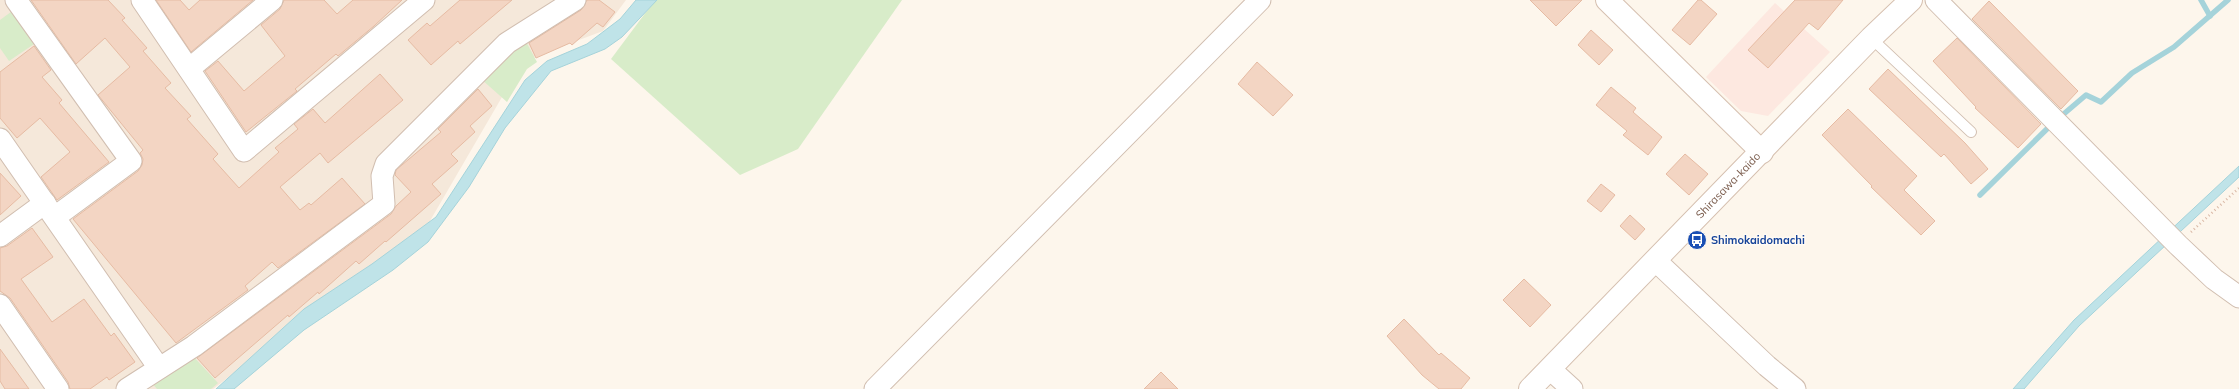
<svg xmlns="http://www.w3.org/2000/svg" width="2239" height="389" font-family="Mulish,sans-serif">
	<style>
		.residential { fill: #f5e8da }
		.commercial { fill: #fde8e0 }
		.green { fill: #d8ecc9 }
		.water { fill: #bfe3e8; stroke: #a5d3da }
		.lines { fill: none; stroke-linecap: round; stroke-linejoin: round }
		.stream { stroke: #a5d3da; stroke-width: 5.5 }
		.building { fill: #f3d5c3; stroke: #e6bba3 }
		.lane-casing { stroke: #d1beb0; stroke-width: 12 }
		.street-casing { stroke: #d1beb0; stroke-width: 23 }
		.secondary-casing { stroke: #d6c0b0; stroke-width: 24 }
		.path { stroke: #d9b8a5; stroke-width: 2.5; stroke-dasharray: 1 3; stroke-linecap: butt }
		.lane { stroke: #fff; stroke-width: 10 }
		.street { stroke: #fff; stroke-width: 21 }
		.secondary { stroke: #fff; stroke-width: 22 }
		.labels { text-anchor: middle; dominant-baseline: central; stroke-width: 3; stroke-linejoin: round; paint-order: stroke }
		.street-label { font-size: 11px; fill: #7a5c4d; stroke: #fffaf3 }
		.transit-label { font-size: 11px; font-weight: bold; fill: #164399; stroke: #fffaf3; text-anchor: start }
	</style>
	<rect width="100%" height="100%" fill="#fdf6ec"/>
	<!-- residential -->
	<polygon class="residential" points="0,0 626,0 603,31 523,61 427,226 213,389 0,389"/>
	<!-- commercial -->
	<polygon class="commercial" points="1775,3 1830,52 1768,116 1741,111 1706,77"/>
	<!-- green -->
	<g class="green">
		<polygon points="655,0 902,0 798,149 740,175 611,59"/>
		<polygon points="15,9 37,42 9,61 0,48 0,20"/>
		<polygon points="524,38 537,62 527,69 507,102 481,79"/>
		<polygon points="191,354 218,383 211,389 157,389 151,382"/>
	</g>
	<!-- water -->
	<g class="water">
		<polygon points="636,0 657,0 622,37 605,49 551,71 505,128 469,187 428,242 393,270 304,330 234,389 216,389 304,309 372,264 436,217 525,80 547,61 587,44 620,19"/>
		<polygon points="2239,166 2239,177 2079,326 2024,389 2013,389 2074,320"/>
	</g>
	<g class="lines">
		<!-- stream -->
		<g class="stream">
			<polyline points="2201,0 2210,16"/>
			<polyline points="2059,118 2086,95 2101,102 2132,73 2174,47 2228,0"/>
			<polyline points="1980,195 2052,124"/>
		</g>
	</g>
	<!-- building -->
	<g class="building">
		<polygon points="31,0 108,0 125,18 122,20 147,48 143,51 171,83 165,88 191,116 187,119 218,154 213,159 239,188 279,152 275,148 298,129 294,124 313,109 325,123 380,74 403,100 328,163 320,153 280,187 300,210 309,203 311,205 342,178 365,204 278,268 272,262 245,286 248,290 176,343 73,219 138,171 142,165 143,159 140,153 143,150 98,95 130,67 105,38 76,64"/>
		<polygon points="156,0 180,0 189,10 200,0 253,0 191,52"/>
		<polygon points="284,0 324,0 337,14 353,0 402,0 374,26 338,56 336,54 295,89 297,91 246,132 205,71 218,61 244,91 285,56 261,25 280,9"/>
		<polygon points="460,0 512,0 460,44 458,41 431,65 408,40 427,23 430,26"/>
		<polygon points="587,0 599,0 615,12 603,27 597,23 572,45 570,43 536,58 529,43 581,10"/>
		<polygon points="1530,0 1582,0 1556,26"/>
		<polygon points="1698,0 1701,0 1717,14 1690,45 1672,30"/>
		<polygon points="1795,0 1843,0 1818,30 1809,23 1768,68 1748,50"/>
		<polygon points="1989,1 2078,91 2061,109 1972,19"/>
		<polygon points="1591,30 1613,50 1599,65 1578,45"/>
		<polygon points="1957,38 2041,124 2018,148 1975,108 1976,107 1933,61"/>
		<polygon points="34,46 51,70 42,77 62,100 59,103 109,162 57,200 41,177 70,152 40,118 17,138 0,118 0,72"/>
		<polygon points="1257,62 1293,95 1273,116 1238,84"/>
		<polygon points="1888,69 1965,143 1988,169 1971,184 1944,154 1941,157 1869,89"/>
		<polygon points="1611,87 1636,108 1633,112 1662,137 1648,155 1623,135 1627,131 1596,105"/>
		<polygon points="478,89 492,106 470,126 475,132 451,154 458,161 432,184 441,194 386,242 385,241 359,264 356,261 319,294 318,292 289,317 288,315 215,378 197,358 391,214 396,206 411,192 395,175 396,170 441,132 438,129"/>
		<polygon points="1848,109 1917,176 1904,190 1935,221 1921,235 1871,187 1872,186 1822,135"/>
		<polygon points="1685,154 1708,174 1689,195 1666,174"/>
		<polygon points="0,173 21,196 0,215"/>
		<polygon points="1601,184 1615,195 1601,212 1587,201"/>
		<polygon points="1630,215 1645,229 1635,240 1620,226"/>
		<polygon points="32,228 53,257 21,279 52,322 84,299 111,336 114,333 135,362 109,380 107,377 90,389 70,389 68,382 10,298 0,291 0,248 7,246"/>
		<polygon points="1524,279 1551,305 1530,327 1503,300"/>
		<polygon points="1404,319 1439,355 1441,353 1470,378 1461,389 1439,389 1422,375 1387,336"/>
		<polygon points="0,349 29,389 5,389 0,381"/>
		<polygon points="1161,372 1178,389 1144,389"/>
	</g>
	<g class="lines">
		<!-- lane casing -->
		<g class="lane-casing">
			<polyline id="lane" points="1871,38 1971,132"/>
		</g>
		<!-- street casing -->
		<g class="street-casing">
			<g id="street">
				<polyline points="16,0 131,161 55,217"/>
				<polyline points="142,0 244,151 424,0"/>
				<polyline points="1936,0 2178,245 2214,279 2239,297"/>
				<polyline points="189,69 272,0"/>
				<polyline points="0,139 159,368"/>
				<polyline points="0,236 45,203"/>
				<polyline points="1656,261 1767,366 1795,389"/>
				<polyline points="0,305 58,389"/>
				<polyline points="1550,369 1572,389"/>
				<polyline points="127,389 194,346 384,204 382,176 386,164 507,43 575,0"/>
				<polyline points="875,389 1260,0"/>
			</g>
		</g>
		<!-- secondary casing -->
		<g class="secondary-casing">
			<g id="secondary">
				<polyline points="1607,0 1762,152"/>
				<path id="s1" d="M1530,389L1871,38L1911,0"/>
			</g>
		</g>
		<!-- path -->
		<polyline class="path" points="2191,232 2239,188"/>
		<!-- lane -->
		<use href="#lane" class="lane"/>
		<!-- street -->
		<use href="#street" class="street"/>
		<!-- secondary -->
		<use href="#secondary" class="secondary"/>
	</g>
	<!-- icons -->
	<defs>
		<g id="bus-disc" transform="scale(1)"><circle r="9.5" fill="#1a4fb4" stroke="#fffaf3"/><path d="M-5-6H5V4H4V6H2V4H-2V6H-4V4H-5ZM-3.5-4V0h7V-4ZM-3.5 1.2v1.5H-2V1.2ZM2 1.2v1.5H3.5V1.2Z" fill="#fff"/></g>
	</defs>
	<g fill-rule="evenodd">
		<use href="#bus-disc" x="1697" y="240"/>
	</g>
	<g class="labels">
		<!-- street labels -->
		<g class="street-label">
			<text stroke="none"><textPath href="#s1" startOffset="284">Shirasawa-kaido</textPath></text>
		</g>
		<!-- transit labels -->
		<g class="transit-label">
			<text x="1711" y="240">Shimokaidomachi</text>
		</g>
	</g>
</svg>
